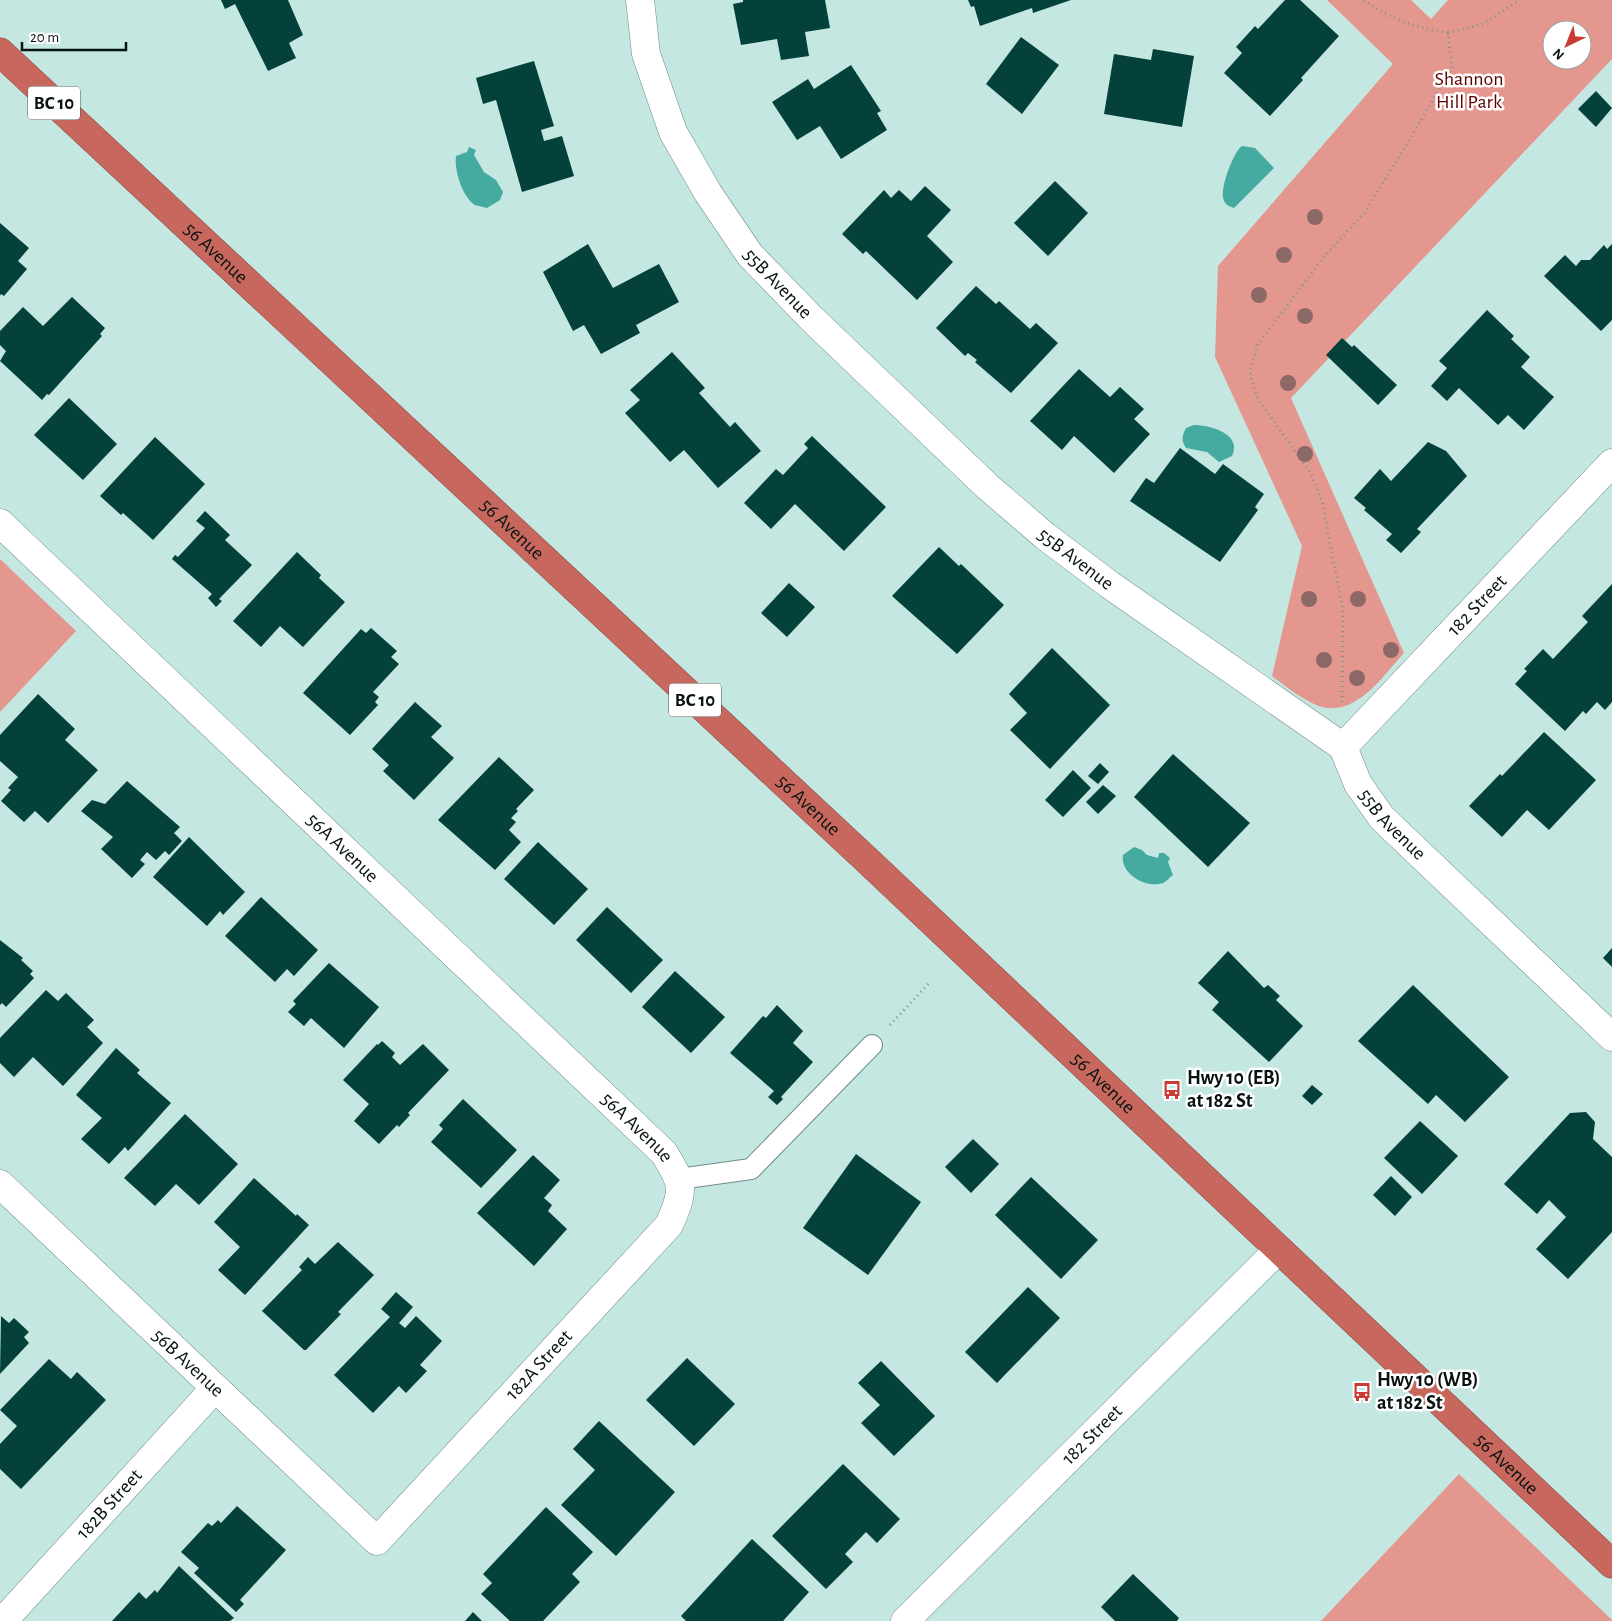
<svg xmlns="http://www.w3.org/2000/svg" width="1612" height="1621" font-family="'Alegreya Sans',sans-serif">
	<style>
		.green { fill: #e4978e; fill-rule: evenodd }
		.water { fill: #45aaa0 }
		.building { fill: #04413b }
		.lines { fill: none; stroke-linecap: round; stroke-linejoin: round }
		.lane-casing { stroke: #6e8d89; stroke-width: 22 }
		.street-casing { stroke: #6e8d89; stroke-width: 29 }
		.highway-casing { stroke: #844a43; stroke-width: 29 }
		.path { stroke: #7c9591; stroke-width: 3; stroke-dasharray: 1 4; stroke-linecap: butt }
		.lane { stroke: #fff; stroke-width: 20 }
		.street { stroke: #fff; stroke-width: 28 }
		.highway { stroke: #c8675e; stroke-width: 28 }
		.tree { fill: #8c6867 }
		.labels { text-anchor: middle; dominant-baseline: central; stroke-width: 5; stroke-linejoin: round; paint-order: stroke }
		.shield { fill: #fff; stroke: #515a58; stroke-width: 1 }
		.shield-label { font-size: 19px; font-weight: bold; fill: #071311 }
		.park-label { font-size: 20px; fill: #5d0003; stroke: #fff }
		.street-label { font-size: 20px; fill: #071311; stroke: #fff }
		.poi-label { font-size: 20px; font-weight: bold; fill: #071311; stroke: #fff; text-anchor: start }
	</style>
	<rect width="100%" height="100%" fill="#c5e7e2"/>
	<!-- green -->
	<g class="green">
		<path d="M1327,0H1411L1431,19L1448,0H1612V59L1291,398L1404,653C1381,678 1353,722 1314,704C1299,697 1285,686 1272,676L1302,546L1215,357L1218,266L1393,64ZM1552,30H1582V60H1552Z"/>
		<polygon points="0,559 76,631 0,712"/>
		<polygon points="1459,1474 1612,1620 1612,1621 1321,1621"/>
	</g>
	<!-- water -->
	<g class="water">
		<path d="M1242,146L1255,148L1274,168L1234,208C1228,206 1224,204 1223,197C1221,187 1233,152 1242,146Z"/>
		<path d="M469,147L476,150L474,155L484,172L496,180L503,192L500,200L487,208C483,207 478,206 475,205C462,197 454,169 456,156L467,152Z"/>
		<path d="M1194,425C1210,425 1243,434 1232,456L1219,462L1207,452L1186,448C1181,440 1182,436 1186,428Z"/>
		<path d="M1134,847L1142,850L1147,855L1158,858L1159,853H1164L1170,858L1168,862L1173,875C1170,877 1167,881 1163,883C1146,889 1120,874 1123,855Z"/>
	</g>
	<!-- building -->
	<g class="building">
		<polygon points="221,0 288,0 303,35 289,43 296,58 268,71 235,4 225,9"/>
		<polygon points="743,0 825,0 830,28 805,32 809,56 781,60 777,39 741,45 733,4 743,2"/>
		<polygon points="968,0 1071,0 1033,13 1032,8 980,26 974,6 971,7"/>
		<polygon points="1285,0 1300,0 1339,36 1301,78 1303,80 1270,116 1224,73 1242,53 1236,47 1255,26 1258,29"/>
		<polygon points="1021,37 1059,65 1022,114 986,84"/>
		<polygon points="1153,49 1194,56 1182,127 1104,114 1114,54 1151,60"/>
		<polygon points="534,61 554,126 541,130 544,141 562,136 574,176 522,192 496,100 483,104 476,78"/>
		<polygon points="851,65 881,111 877,113 887,130 841,159 820,126 797,140 772,102 808,79 814,89"/>
		<polygon points="1596,91 1612,108 1596,127 1578,109"/>
		<polygon points="1055,181 1088,213 1048,256 1014,223"/>
		<polygon points="925,186 951,210 927,236 953,262 917,300 866,251 863,254 842,234 884,190 891,198 899,190 911,201"/>
		<polygon points="0,223 29,248 18,261 27,269 4,296 1,294 0,296"/>
		<polygon points="588,244 613,288 659,264 679,302 636,325 640,333 601,354 584,325 573,331 543,272"/>
		<polygon points="1612,244 1612,320 1601,331 1544,276 1565,255 1576,266 1581,260 1590,260 1604,245 1607,249"/>
		<polygon points="976,286 996,304 999,301 1030,329 1036,323 1058,343 1011,393 975,362 977,360 968,353 965,356 936,328"/>
		<polygon points="72,297 105,328 100,334 102,336 49,395 47,394 42,400 0,361 6,351 0,345 0,331 23,307 43,326"/>
		<polygon points="1487,310 1514,336 1511,339 1530,357 1521,367 1554,397 1524,430 1508,415 1498,425 1459,388 1447,401 1431,386 1447,368 1439,361"/>
		<polygon points="1342,338 1352,347 1354,345 1397,385 1378,405 1326,355"/>
		<polygon points="672,352 705,388 699,393 730,427 735,422 761,451 718,488 684,450 670,462 625,413 640,400 630,390"/>
		<polygon points="1079,369 1110,397 1120,387 1144,409 1134,419 1150,434 1114,473 1074,436 1062,450 1030,421"/>
		<polygon points="69,398 117,444 83,480 34,435"/>
		<polygon points="812,436 886,507 844,551 795,504 771,529 744,503 776,469 783,475 808,448 804,444"/>
		<polygon points="155,437 205,484 153,540 123,513 121,515 100,496"/>
		<polygon points="1428,442 1446,451 1467,476 1417,529 1421,532 1401,553 1386,540 1392,534 1364,510 1366,508 1354,498 1380,469 1391,481"/>
		<polygon points="1180,448 1215,474 1223,464 1264,494 1255,507 1258,510 1220,562 1130,501 1146,478 1154,483"/>
		<polygon points="205,511 230,535 225,540 252,565 219,599 222,601 216,607 208,598 212,594 172,559 175,555 178,557 205,528 196,521"/>
		<polygon points="939,547 959,566 961,564 1004,605 957,654 892,596"/>
		<polygon points="297,552 321,575 319,578 345,602 303,647 280,626 261,647 233,621"/>
		<polygon points="789,583 815,607 787,637 761,613"/>
		<polygon points="1612,584 1612,702 1605,710 1597,702 1586,714 1583,711 1565,731 1515,684 1527,671 1524,669 1543,649 1553,659 1588,622 1582,616"/>
		<polygon points="371,628 397,651 391,657 399,664 373,692 379,697 375,702 378,705 350,735 303,693 361,629 366,633"/>
		<polygon points="1052,648 1110,705 1050,769 1010,730 1027,713 1009,694"/>
		<polygon points="38,694 75,729 65,740 98,770 48,823 35,811 24,822 1,801 11,790 8,788 18,777 0,761 0,735"/>
		<polygon points="415,702 442,726 431,737 454,758 414,800 383,771 389,765 372,749"/>
		<polygon points="1544,732 1596,780 1549,830 1527,810 1502,837 1469,806 1500,774 1502,776"/>
		<polygon points="1173,754 1250,823 1208,867 1134,797"/>
		<polygon points="499,757 534,790 516,809 518,811 511,818 516,822 509,830 521,842 495,870 438,820"/>
		<polygon points="1100,763 1109,772 1098,784 1088,776"/>
		<polygon points="1073,770 1091,788 1063,817 1045,800"/>
		<polygon points="127,781 180,827 174,833 182,841 169,855 165,851 156,860 147,852 140,860 145,864 132,878 101,849 113,837 81,811 92,800 105,804"/>
		<polygon points="1103,785 1116,796 1098,814 1086,802"/>
		<polygon points="189,837 245,892 223,915 220,911 207,926 153,877"/>
		<polygon points="538,842 588,889 554,925 504,879"/>
		<polygon points="261,897 318,950 294,976 287,969 275,982 225,936"/>
		<polygon points="607,907 663,960 631,993 576,940"/>
		<polygon points="0,940 23,958 21,960 33,971 30,974 34,978 6,1007 2,1003 0,1005"/>
		<polygon points="1612,948 1612,967 1603,958"/>
		<polygon points="1228,951 1264,988 1268,985 1280,996 1276,1000 1303,1026 1269,1062 1212,1010 1219,1002 1198,983"/>
		<polygon points="329,963 379,1007 344,1048 311,1018 304,1026 288,1012 296,1004 293,1001"/>
		<polygon points="675,971 725,1017 691,1053 642,1007"/>
		<polygon points="1413,985 1509,1077 1465,1122 1436,1095 1428,1104 1358,1041"/>
		<polygon points="46,990 58,1001 66,993 94,1020 87,1027 103,1043 63,1086 33,1057 14,1077 0,1063 0,1038"/>
		<polygon points="777,1005 803,1031 793,1043 813,1062 781,1097 783,1099 777,1105 768,1097 774,1091 730,1053 763,1016 766,1018"/>
		<polygon points="382,1041 395,1053 392,1057 400,1065 423,1044 449,1070 408,1113 410,1115 399,1127 397,1125 379,1144 354,1121 369,1104 343,1080 377,1044 378,1045"/>
		<polygon points="116,1048 140,1070 137,1073 171,1103 128,1151 125,1147 109,1164 81,1139 102,1118 76,1095"/>
		<polygon points="1312,1085 1323,1094 1312,1105 1302,1096"/>
		<polygon points="463,1099 517,1150 481,1188 431,1142 443,1129 439,1125"/>
		<polygon points="1586,1112 1595,1122 1593,1139 1612,1157 1612,1232 1568,1279 1536,1249 1566,1217 1549,1200 1537,1214 1504,1184 1570,1113"/>
		<polygon points="185,1114 238,1164 199,1205 176,1184 155,1206 124,1178"/>
		<polygon points="1420,1121 1458,1156 1422,1194 1384,1158"/>
		<polygon points="973,1139 999,1164 971,1193 945,1167"/>
		<polygon points="856,1154 921,1202 868,1275 803,1228"/>
		<polygon points="533,1155 560,1180 544,1198 552,1205 548,1211 567,1229 534,1266 477,1213"/>
		<polygon points="1391,1176 1412,1197 1395,1216 1373,1195"/>
		<polygon points="1031,1177 1098,1240 1061,1279 995,1215"/>
		<polygon points="254,1178 296,1216 297,1214 309,1225 245,1295 218,1270 240,1247 214,1222"/>
		<polygon points="338,1242 374,1275 338,1312 341,1314 306,1350 304,1350 262,1311 302,1270 299,1267 308,1257 315,1264"/>
		<polygon points="1028,1287 1060,1318 997,1383 965,1352"/>
		<polygon points="396,1292 413,1307 399,1323 405,1328 416,1316 442,1341 420,1365 427,1371 406,1393 399,1386 373,1413 334,1375 390,1317 381,1309"/>
		<polygon points="1,1316 9,1323 14,1318 29,1332 24,1337 29,1343 0,1374"/>
		<polygon points="687,1358 735,1404 694,1446 646,1400"/>
		<polygon points="49,1359 71,1379 77,1372 106,1400 21,1489 0,1469 0,1444 17,1426 0,1410"/>
		<polygon points="881,1361 935,1416 894,1456 861,1423 880,1405 858,1383"/>
		<polygon points="599,1421 675,1492 616,1556 561,1505 595,1470 573,1449"/>
		<polygon points="843,1464 900,1519 877,1543 866,1532 845,1554 853,1562 826,1589 772,1536"/>
		<polygon points="237,1506 286,1550 240,1600 244,1604 236,1612 194,1573 199,1568 181,1552 208,1523 212,1526 218,1520 221,1523"/>
		<polygon points="546,1507 593,1552 572,1574 580,1582 543,1621 510,1621 481,1594 492,1583 483,1574"/>
		<polygon points="752,1539 809,1592 783,1621 686,1621 681,1616"/>
		<polygon points="179,1566 234,1618 230,1621 112,1621 139,1592 146,1599 155,1590 157,1593"/>
		<polygon points="1133,1574 1179,1618 1177,1621 1115,1621 1101,1607"/>
		<polygon points="473,1612 482,1621 465,1621"/>
	</g>
	<g class="lines">
		<!-- lane casing -->
		<g class="lane-casing">
			<polyline id="lane" points="679,1179 751,1169 872,1045"/>
		</g>
		<!-- street casing -->
		<g class="street-casing">
			<g id="street">
				<path id="s1" d="M640,0L646,54L673,132L708,193L750,255L812,319L988,487L1045,536L1110,585L1343,747L1358,784L1382,818L1612,1037"/>
				<path id="s2" d="M0,523L664,1153C684,1186 685,1189 669,1225L377,1541L0,1184"/>
				<path id="s3" d="M1343,747L1612,463"/>
				<path id="s4" d="M3,1621L215,1388"/>
				<path id="s5" d="M905,1621L1278,1250"/>
			</g>
		</g>
		<!-- highway casing -->
		<g class="highway-casing">
			<g id="highway">
				<path id="s6" d="M0,52L869,862L1612,1564"/>
			</g>
		</g>
		<!-- path -->
		<g class="path">
			<path d="M1364,0C1391,20 1416,28 1448,33"/>
			<polyline points="1342,702 1343,609 1322,502 1311,474 1256,396 1250,371 1258,344 1323,258 1365,212 1411,137 1452,68 1448,33 1483,24 1520,0"/>
			<polyline points="890,1025 931,981"/>
		</g>
		<!-- lane -->
		<use href="#lane" class="lane"/>
		<!-- street -->
		<use href="#street" class="street"/>
		<!-- highway -->
		<use href="#highway" class="highway"/>
	</g>
	<!-- trees -->
	<g class="tree">
		<circle cx="1315" cy="217" r="8"/>
		<circle cx="1284" cy="255" r="8"/>
		<circle cx="1259" cy="295" r="8"/>
		<circle cx="1305" cy="316" r="8"/>
		<circle cx="1288" cy="383" r="8"/>
		<circle cx="1305" cy="454" r="8"/>
		<circle cx="1309" cy="599" r="8"/>
		<circle cx="1358" cy="599" r="8"/>
		<circle cx="1391" cy="650" r="8"/>
		<circle cx="1324" cy="660" r="8"/>
		<circle cx="1357" cy="678" r="8"/>
	</g>
	<!-- icons -->
	<defs>
		<g id="bus-bare" transform="scale(1.5)"><path d="M-5-6H5V4H4V6H2V4H-2V6H-4V4H-5ZM-3.5-4V0h7V-4ZM-3.5 1.2v1.5H-2V1.2ZM2 1.2v1.5H3.5V1.2Z" fill="#ca3b36" stroke="#fff" stroke-width="2.5" paint-order="stroke"/></g>
	</defs>
	<g fill-rule="evenodd">
		<use href="#bus-bare" x="1172" y="1090"/>
		<use href="#bus-bare" x="1362" y="1392"/>
	</g>
	<g class="labels">
		<!-- shield labels -->
		<g class="shield">
			<rect x="28" y="86.5" width="52" height="33" rx="4"/>
			<rect x="669" y="683.5" width="52" height="33" rx="4"/>
		</g>
		<g class="shield-label">
			<text x="54" y="103">BC 10</text>
			<text x="695" y="700">BC 10</text>
		</g>
		<!-- park labels -->
		<g class="park-label">
			<text x="1469" y="79">Shannon<tspan x="1469" dy="23">Hill Park</tspan></text>
		</g>
		<!-- street labels -->
		<g class="street-label">
			<text stroke="none"><textPath href="#s6" startOffset="295">56 Avenue</textPath></text>
			<text stroke="none"><textPath href="#s1" startOffset="322">55B Avenue</textPath></text>
			<text stroke="none"><textPath href="#s6" startOffset="700">56 Avenue</textPath></text>
			<text stroke="none"><textPath href="#s1" startOffset="728">55B Avenue</textPath></text>
			<text stroke="none"><textPath href="#s3" startOffset="195">182 Street</textPath></text>
			<text stroke="none"><textPath href="#s6" startOffset="1105">56 Avenue</textPath></text>
			<text stroke="none"><textPath href="#s1" startOffset="1148">55B Avenue</textPath></text>
			<text stroke="none"><textPath href="#s2" startOffset="472">56A Avenue</textPath></text>
			<text stroke="none"><textPath href="#s6" startOffset="1510">56 Avenue</textPath></text>
			<text stroke="none"><textPath href="#s2" startOffset="878">56A Avenue</textPath></text>
			<text transform="translate(188 1363) rotate(43)">56B Avenue</text>
			<text transform="translate(539 1365) rotate(-47)">182A Street</text>
			<text stroke="none"><textPath href="#s5" startOffset="264">182 Street</textPath></text>
			<text stroke="none"><textPath href="#s6" startOffset="2065">56 Avenue</textPath></text>
			<text stroke="none"><textPath href="#s4" startOffset="158">182B Street</textPath></text>
		</g>
		<!-- poi labels -->
		<g class="poi-label">
			<text x="1187" y="1078">Hwy 10 (EB)<tspan x="1187" dy="23">at 182 St</tspan></text>
			<text x="1377" y="1380">Hwy 10 (WB)<tspan x="1377" dy="23">at 182 St</tspan></text>
		</g>
	</g>
	<!-- north arrow -->
	<g transform="translate(1567 45) rotate(223)"><circle r="24" fill="#ffffff" stroke="#9ca1a0"/>
	<path d="M0-4L9 19L0 12L-9 19Z" fill="#ca3b36"/>
	<text y="-8" font-size="14" font-weight="bold" text-anchor="middle" fill="#071311">N</text>
	</g>
	<!-- scale -->
	<path d="M22 42v8h104v-8" fill="none" stroke="#071311" stroke-width="2.5"/>
	<text x="30" y="42" font-size="15" fill="#071311" stroke="#ffffff" stroke-width="4" paint-order="stroke">20 m</text>
</svg>
